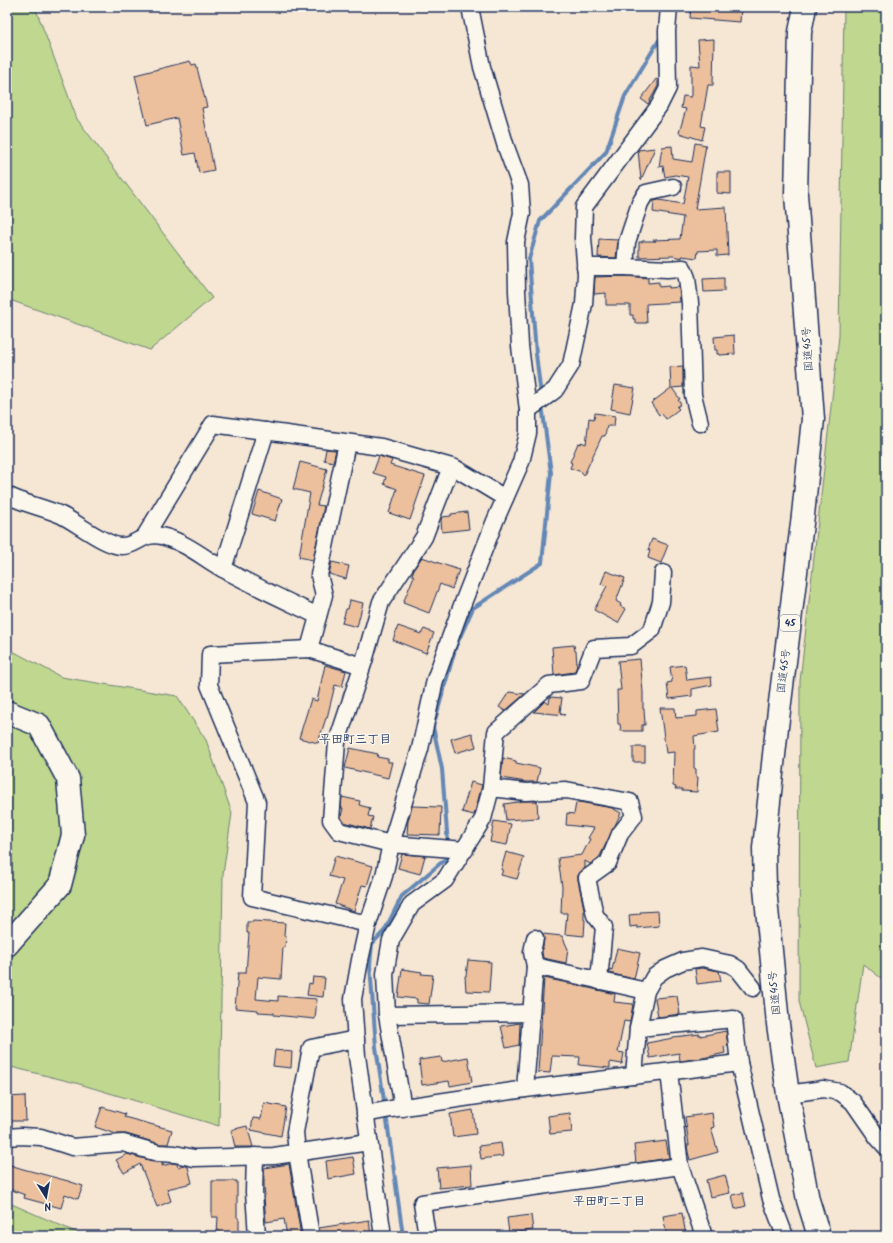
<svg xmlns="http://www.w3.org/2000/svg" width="893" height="1243" font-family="Kalam,'Klee One',sans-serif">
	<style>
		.green { fill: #bfd78e; stroke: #6d8376 }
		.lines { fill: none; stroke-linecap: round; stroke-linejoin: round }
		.stream { stroke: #6488b6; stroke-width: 4 }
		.building { fill: #ecc09c; stroke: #1b2f5e }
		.street-casing { stroke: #1b2f5e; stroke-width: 19 }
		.secondary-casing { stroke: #1b2f5e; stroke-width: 25 }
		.highway-casing { stroke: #1b2f5e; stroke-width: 25 }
		.street { stroke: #fbf7ec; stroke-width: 16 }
		.secondary { stroke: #fbf7ec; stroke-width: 22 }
		.highway { stroke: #fbf7ec; stroke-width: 22 }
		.labels { text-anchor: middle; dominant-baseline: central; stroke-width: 3; stroke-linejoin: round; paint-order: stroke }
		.shield { fill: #fbf7ec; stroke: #5e6b89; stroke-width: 1 }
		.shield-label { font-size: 10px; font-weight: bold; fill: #1b2f5e }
		.street-label { font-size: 11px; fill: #1b2f5e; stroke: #fbf7ec }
		.neighbourhood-label { font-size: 12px; font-weight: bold; fill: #1b2f5e; stroke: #fbf7ec }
	</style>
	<rect width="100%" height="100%" fill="#f6e6d4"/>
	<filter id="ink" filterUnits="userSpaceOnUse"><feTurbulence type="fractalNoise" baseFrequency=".025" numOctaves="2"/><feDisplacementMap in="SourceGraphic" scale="8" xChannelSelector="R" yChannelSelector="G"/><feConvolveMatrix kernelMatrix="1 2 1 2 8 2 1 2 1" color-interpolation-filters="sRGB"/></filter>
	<g filter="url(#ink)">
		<!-- green -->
		<g class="green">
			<polygon points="7,7 35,7 77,119 212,298 150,350 7,299"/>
			<polygon points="844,7 886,7 886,982 863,964 849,1062 816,1068 799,1001 800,681 839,336"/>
			<polygon points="7,648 61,677 177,696 206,740 232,813 223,874 219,1126 76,1083 7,1066"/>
			<polygon points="7,1202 85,1236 7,1236"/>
		</g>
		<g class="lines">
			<!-- stream -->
			<g class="stream">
				<polyline points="541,396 536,354 529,259 540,221 606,152 625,96 662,35"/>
				<polyline points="448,845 442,769 433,727 456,646 473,608 542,563 551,473 542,405"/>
				<polyline points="385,1107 376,1047 370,965 372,944 385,930 402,896 449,856 449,852"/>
				<polyline points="386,1114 403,1236"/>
			</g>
		</g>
		<!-- building -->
		<g class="building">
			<polygon points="691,7 741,7 740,22 690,18"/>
			<polygon points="714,39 713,85 708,85 701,126 705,127 702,140 679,133 686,109 681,108 683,96 691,97 691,65 700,66 698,40"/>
			<polygon points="190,61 192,65 196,64 207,107 202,108 214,170 199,173 195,153 184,155 177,118 147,125 135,75"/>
			<polygon points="656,79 658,80 658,86 648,104 641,99"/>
			<polygon points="695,143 706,145 695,209 726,207 728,255 717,256 717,250 698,251 697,258 682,256 682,258 673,256 639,257 639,242 642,242 642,241 656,241 653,240 680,239 683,217 653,212 654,201 659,200 683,204 688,177 675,175 665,177 663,166 659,167 662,147 672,146 673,159 692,162"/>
			<polygon points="655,148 641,180 638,150"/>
			<polygon points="717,172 731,172 731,194 717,193"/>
			<polygon points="599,239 618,240 616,258 598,257"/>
			<polygon points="625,276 648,278 648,283 659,282 659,287 669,286 669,288 679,287 680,302 646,304 647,323 635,323 635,319 633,319 633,315 630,315 630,305 606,305 606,293 594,294 595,277"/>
			<polygon points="724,278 724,291 704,292 703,279"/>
			<polygon points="734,335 735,354 719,355 719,354 717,354 717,350 715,350 714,337"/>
			<polygon points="683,366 683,387 672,388 680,399 678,400 681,404 677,407 679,409 666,419 661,413 659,415 651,403 671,388 670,367"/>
			<polygon points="615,385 635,388 630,413 611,409"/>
			<polygon points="595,413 615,416 614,426 607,426 605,436 602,436 584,475 582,474 582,472 570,468 572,463 570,462 578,443 581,444 581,442 586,444 589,418 594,419"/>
			<polygon points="326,449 336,450 333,462 324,460"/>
			<polygon points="379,456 392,460 390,465 425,476 410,520 389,513 397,489 384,484 386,477 373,473"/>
			<polygon points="300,462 327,469 317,505 324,506 313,560 299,557 310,493 293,489"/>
			<polygon points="259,491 282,499 275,521 252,514"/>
			<polygon points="467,512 469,529 442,532 441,520 442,517 451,516 451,514"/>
			<polygon points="652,539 668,545 661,563 648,558 650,550 648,550"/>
			<polygon points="422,557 459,570 452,589 440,584 429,613 403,603 414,576 412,575 414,569"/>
			<polygon points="332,562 349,566 346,579 329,574"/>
			<polygon points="606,571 625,578 616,601 621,604 620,606 626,609 618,623 594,610 607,586 601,584"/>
			<polygon points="350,600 363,603 357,627 342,623 346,609 348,609"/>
			<polygon points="398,626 421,634 424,629 434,633 426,653 393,640"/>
			<polygon points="574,645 575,651 576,651 577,665 575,671 573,671 574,672 554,675 552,647"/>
			<polygon points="640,659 643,692 643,709 644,709 645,725 642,725 642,731 621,731 620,724 618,724 617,690 621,690 618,661"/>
			<polygon points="325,665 346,671 342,687 335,685 327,718 326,718 318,743 299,738 311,699 317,701"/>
			<polygon points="685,665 687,680 711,677 712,685 692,689 692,696 669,699 667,683 672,682 670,667"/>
			<polygon points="509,692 525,694 505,711 499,707"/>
			<polygon points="550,697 562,698 560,712 565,715 534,712 545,701 549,704"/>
			<polygon points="660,708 675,708 676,718 697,716 697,711 716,709 719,732 694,736 695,749 694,749 694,768 696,769 696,777 698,777 697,792 682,791 682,789 675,789 676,787 673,786 674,752 666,753"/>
			<polygon points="472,733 476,747 455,753 451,739"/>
			<rect x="633" y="747" width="12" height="15"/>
			<polygon points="350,748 378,754 377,757 388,759 388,762 392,762 388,778 345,768"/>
			<polygon points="503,758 516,761 516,763 540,768 537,782 526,782 501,778"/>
			<polygon points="471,782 482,785 474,815 462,812"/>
			<polygon points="342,797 360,801 359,805 370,808 368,816 373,817 370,829 344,822 341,817 343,808 341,808"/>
			<polygon points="524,801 537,801 538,818 506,820 504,804"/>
			<polygon points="579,802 612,808 621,813 600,856 597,859 590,864 585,861 585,868 578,875 578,880 584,909 584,920 585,920 584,936 565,934 567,913 561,913 562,887 558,858 582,855 590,839 588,838 594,828 566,825 567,813 574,814 576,803 579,803"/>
			<polygon points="412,806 441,807 440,835 407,834 408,821"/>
			<polygon points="494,821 511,824 507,845 490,842"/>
			<polygon points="506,852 524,857 517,879 501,875 503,870 501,870"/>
			<polygon points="402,854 425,856 420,874 398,868"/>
			<polygon points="335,856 373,866 367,886 362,885 354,911 335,904 343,880 329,876"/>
			<polygon points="658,911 659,926 637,928 637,926 630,927 629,915 640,914 640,912"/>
			<polygon points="253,921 285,923 284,936 286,936 285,947 283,947 281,979 258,977 256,999 278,1001 278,996 317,999 315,1019 274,1015 274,1013 258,1012 258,1010 235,1008 238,973 246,973 249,933 247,933 247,922 253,922"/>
			<polygon points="543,934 562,936 568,949 566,963 543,958 542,952 544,940"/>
			<polygon points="617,948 640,953 634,979 609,973 610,969 612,970"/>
			<polygon points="468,960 491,962 489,992 466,991 465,976 466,976"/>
			<polygon points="702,968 719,971 721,981 697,984 695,969"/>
			<polygon points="402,969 422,972 421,974 433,975 429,1004 417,1003 417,999 398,997"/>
			<polygon points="313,977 325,978 323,997 307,995 309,983 312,984"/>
			<polygon points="544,978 568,983 568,984 576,985 615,994 614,1002 633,1004 630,1022 624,1021 618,1052 624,1053 622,1064 610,1062 610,1068 579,1065 580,1057 552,1056 550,1073 538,1072"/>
			<polygon points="677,996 680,1014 658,1017 655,998"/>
			<polygon points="520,1023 519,1045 506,1048 501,1026"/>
			<polygon points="726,1031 728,1046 724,1047 725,1053 703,1058 680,1061 679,1053 650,1058 647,1043 673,1038 673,1037 700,1034 700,1036"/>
			<polygon points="275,1050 292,1052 291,1068 273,1066"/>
			<polygon points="441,1057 442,1062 468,1057 472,1082 450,1086 449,1081 422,1085 419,1060"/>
			<polygon points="25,1096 26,1121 7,1121 7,1097"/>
			<polygon points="264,1103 286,1107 281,1136 251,1130 253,1118 261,1119"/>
			<polygon points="102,1107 125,1114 124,1117 172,1130 168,1144 160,1144 126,1134 116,1134 95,1127"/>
			<polygon points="473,1110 476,1134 453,1137 450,1114"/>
			<polygon points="570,1113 572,1132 550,1134 548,1116"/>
			<polygon points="712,1113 714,1127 711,1128 718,1152 690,1160 688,1152 687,1145 689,1145 685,1117"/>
			<polygon points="247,1126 253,1147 235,1147 231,1130"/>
			<polygon points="666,1141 669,1158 636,1163 634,1145"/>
			<polygon points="501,1143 503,1156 481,1159 479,1146"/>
			<polygon points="127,1154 156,1162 163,1163 162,1166 173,1163 177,1164 178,1167 183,1165 188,1167 192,1183 167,1189 171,1201 157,1207 140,1164 124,1173 116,1160"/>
			<polygon points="353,1157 356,1174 328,1179 326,1161"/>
			<polygon points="7,1164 23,1169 68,1181 83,1186 78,1199 65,1194 61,1208 24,1198 25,1195 7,1188"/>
			<polygon points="289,1164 301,1236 287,1236 284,1219 266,1222 264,1197 265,1196 264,1187 264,1168"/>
			<polygon points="471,1165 472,1185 439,1188 437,1168"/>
			<polygon points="725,1175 730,1193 710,1197 706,1180"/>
			<polygon points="212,1181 237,1181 237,1217 239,1219 239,1234 217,1234 218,1217 212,1217"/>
			<polygon points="743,1193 746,1206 735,1209 732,1195"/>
			<polygon points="682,1213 686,1235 667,1236 663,1216"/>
			<polygon points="531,1215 533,1230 509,1233 507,1218"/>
			<polygon points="369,1220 371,1236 320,1236 319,1228"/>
		</g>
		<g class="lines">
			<!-- street casing -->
			<g class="street-casing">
				<g id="street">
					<polyline points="585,267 625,267 667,269 683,268 687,278 690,303 693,395 700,423"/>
					<polyline points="625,267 627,242 640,203 646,193 673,187"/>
					<polyline points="528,410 555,390 571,365 584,304 586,274 583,238 584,207 659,106 668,88 667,31 669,7"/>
					<polyline points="451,467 424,537 381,602 364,661 337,742 331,820 339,831 391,844 465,850"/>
					<path d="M7,495C24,504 43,507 61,515C76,522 107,547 122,546C138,546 143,530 165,537C186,543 204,558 223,569C254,586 287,601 318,616"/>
					<polyline points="145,536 213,424 381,447 455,468 505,498"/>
					<polyline points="223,569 266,431"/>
					<polyline points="309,649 324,595 319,575 347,443"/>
					<polyline points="362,666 309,649 210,654 209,685 257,802 252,897 368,924"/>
					<polyline points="491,788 496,732 549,685 581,681 594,648 631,646 652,630 661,602 663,573"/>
					<polyline points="535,966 646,991"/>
					<polyline points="387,1015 531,1013"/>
					<polyline points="638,1028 734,1019 739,1063 771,1199 785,1236"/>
					<polyline points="669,1072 680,1166 704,1236"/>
					<polyline points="634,1076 638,1028 646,991 654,977 665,969 683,961 702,958 730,964 738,969 753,988"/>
					<polyline points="525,1089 535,966 532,952 535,938"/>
					<polyline points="788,1094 823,1089 840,1092 853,1102 878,1138 886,1147"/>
					<polyline points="403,1108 387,1015 385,974 391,940 412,904 445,880 483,819 491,788 526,792 566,790 630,802 634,816 620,834 608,863 587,878 595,915 604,927 599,981"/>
					<polyline points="365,1114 391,1109 525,1089 739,1063"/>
					<polyline points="7,1137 21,1136 41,1137 72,1147 123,1143 158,1153 175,1154 194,1158 274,1156 369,1142"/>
					<polyline points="255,1156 254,1192 257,1236"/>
					<polyline points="311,1236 297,1153 295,1132 311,1048 356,1039"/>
					<polyline points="383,1236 357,1056 353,999 360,960 368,924 384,876 391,844 420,749 435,680 459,613 495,521 521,462 528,433 528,410 520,346 517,291 516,242 522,213 520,185 506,147 482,67 470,7"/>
					<polyline points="427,1236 422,1203 680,1166"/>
				</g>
			</g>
			<!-- secondary casing -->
			<g class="secondary-casing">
				<polyline id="secondary" points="7,712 39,725 68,779 73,835 60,885 7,945"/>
			</g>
			<!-- highway casing -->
			<g class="highway-casing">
				<polyline id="highway" points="805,7 800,32 796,194 813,419 803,515 777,727 764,848 765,888 778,1024 788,1094 808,1200 819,1236"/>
			</g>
			<!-- street -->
			<use href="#street" class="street"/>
			<!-- secondary -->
			<use href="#secondary" class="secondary"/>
			<!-- highway -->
			<use href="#highway" class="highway"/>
		</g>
	</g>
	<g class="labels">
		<!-- shield labels -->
		<rect class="shield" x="780" y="615" width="20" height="16" rx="3"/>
		<g class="shield-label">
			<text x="790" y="623">45</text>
		</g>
		<!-- street labels -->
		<g class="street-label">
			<text transform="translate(808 349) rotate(-94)">国道45号</text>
			<text transform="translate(784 671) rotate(-83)">国道45号</text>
			<text transform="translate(775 993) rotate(-96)">国道45号</text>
		</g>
		<!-- neighbourhood labels -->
		<g class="neighbourhood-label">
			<text x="355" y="739">平田町三丁目</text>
			<text x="609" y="1201">平田町二丁目</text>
		</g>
	</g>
	<!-- margin -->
	<rect width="893" height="1243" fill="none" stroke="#fbf7ec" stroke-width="24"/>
	<rect x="12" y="12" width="869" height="1219" fill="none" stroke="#1b2f5e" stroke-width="1.5" filter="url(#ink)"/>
	<!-- north arrow -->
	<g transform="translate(46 1197) rotate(169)" stroke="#fbf7ec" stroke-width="3" paint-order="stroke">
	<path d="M0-3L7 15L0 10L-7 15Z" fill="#1b2f5e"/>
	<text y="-6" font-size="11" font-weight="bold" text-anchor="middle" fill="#1b2f5e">N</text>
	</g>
</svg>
